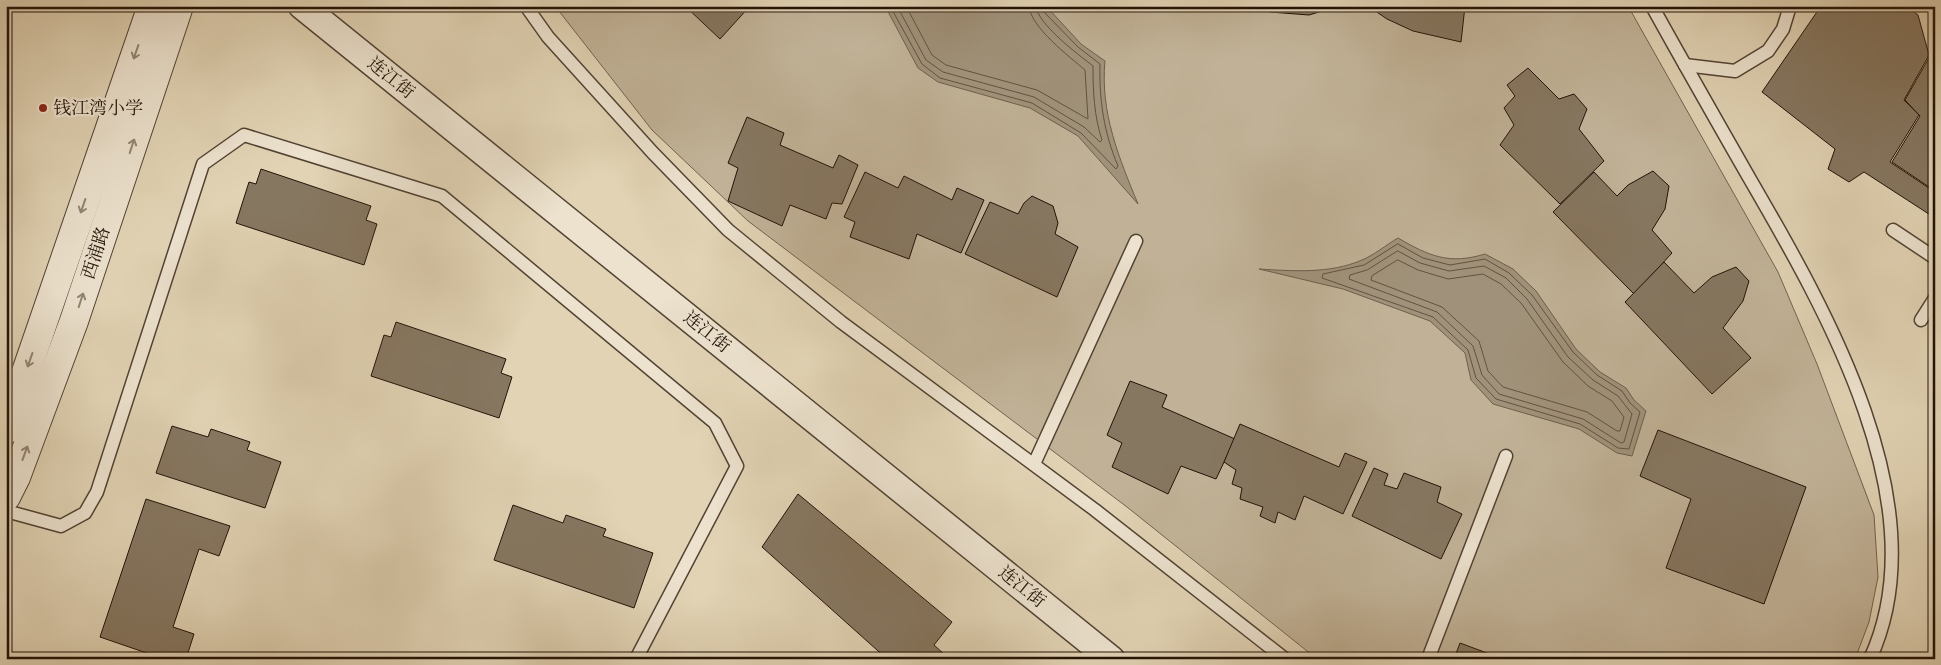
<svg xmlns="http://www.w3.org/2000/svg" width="1941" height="665" font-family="'IM FELL French Canon','Noto Serif SC',serif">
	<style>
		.green { fill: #c1b297; stroke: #726250 }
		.water { fill: #a0927a; stroke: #6e5f4c }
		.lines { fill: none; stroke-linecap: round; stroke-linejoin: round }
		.shore { stroke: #625241; stroke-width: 1 }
		.building { fill: #867761; stroke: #231308 }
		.service-casing { stroke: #524333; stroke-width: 15 }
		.minor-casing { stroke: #524333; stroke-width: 29 }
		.tertiary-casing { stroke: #524333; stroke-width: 30 }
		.service { stroke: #ece2ce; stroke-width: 12 }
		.minor { stroke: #ece2ce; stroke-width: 26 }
		.tertiary { stroke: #ece2ce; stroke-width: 28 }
		.oneway { stroke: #928575 }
		.poi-dot { fill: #8f2418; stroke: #ece2ce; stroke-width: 2 }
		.labels { text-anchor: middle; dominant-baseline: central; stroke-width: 4.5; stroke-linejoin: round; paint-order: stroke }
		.street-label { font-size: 18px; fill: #231308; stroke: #ece2ce }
		.poi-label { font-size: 18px; fill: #231308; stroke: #ece2ce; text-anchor: start }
	</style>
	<rect width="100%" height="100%" fill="#e1d3b4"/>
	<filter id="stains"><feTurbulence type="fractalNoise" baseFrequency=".004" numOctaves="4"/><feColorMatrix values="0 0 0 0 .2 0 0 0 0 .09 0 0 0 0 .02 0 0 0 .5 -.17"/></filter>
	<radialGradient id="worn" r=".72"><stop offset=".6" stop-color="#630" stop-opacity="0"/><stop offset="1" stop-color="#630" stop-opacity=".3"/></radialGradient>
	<!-- green -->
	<polygon class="green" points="555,6 1628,6 1778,272 1817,364 1874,515 1878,577 1869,622 1855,659 1317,659 1127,507 748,221 652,130"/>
	<!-- water -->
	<g class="water">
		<path d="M885,6H1046L1081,44L1105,61C1100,112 1119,158 1138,204L1078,136L1030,108L938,82L918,68Z"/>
		<path d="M1398,238C1429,256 1449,265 1485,254L1513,269L1536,291L1576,349L1600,372L1626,388L1634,400L1646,411L1632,456L1617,453L1579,429L1493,404L1471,380L1465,353L1430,321L1343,289L1259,269C1293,271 1330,274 1362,260C1374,255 1386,245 1398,238Z"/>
	</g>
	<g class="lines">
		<!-- shore -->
		<g class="shore">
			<path d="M890,6L922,64L940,78L1032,103L1081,133L1116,169L1118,166C1104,133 1099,100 1100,64L1078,47L1044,12L1043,6"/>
			<path d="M897,6L926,60L943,72L1034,97L1084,127L1100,142L1102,140C1094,116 1093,91 1093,66C1079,55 1037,24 1036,6"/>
			<path d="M906,6L932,55L946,65L1037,90L1088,119L1085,70C1070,57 1030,27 1029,6"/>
			<polygon points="1398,244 1423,258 1450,265 1485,259 1509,273 1532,295 1573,352 1597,375 1622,391 1630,403 1640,412 1629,449 1618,448 1580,424 1496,399 1476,378 1468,350 1433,317 1322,278 1323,274 1364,265"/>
			<polygon points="1398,251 1420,263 1449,271 1484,266 1506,278 1527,299 1568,357 1593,380 1618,396 1632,414 1624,442 1621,443 1583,419 1499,394 1482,375 1473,346 1437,312 1349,279 1350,275 1367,270"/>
			<polygon points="1398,260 1418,270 1448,279 1483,274 1501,284 1521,303 1563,362 1588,386 1612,401 1624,417 1620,431 1617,431 1587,412 1503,387 1488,371 1479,341 1442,307 1371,280 1372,276"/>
		</g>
	</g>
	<!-- building -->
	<g class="building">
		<polygon points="685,6 750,6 720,39"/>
		<polygon points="1252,6 1339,6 1309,15 1270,12"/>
		<polygon points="1368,6 1465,6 1461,42 1413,31 1387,19"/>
		<polygon points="1821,6 1906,6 1918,15 1929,55 1904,100 1919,115 1890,162 1935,192 1935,218 1864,172 1849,182 1828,169 1835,149 1762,92"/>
		<polygon points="1930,56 1935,59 1935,191 1892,162 1920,116 1905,100"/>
		<polygon points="1528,68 1559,99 1574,94 1587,109 1579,129 1604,161 1560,204 1500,145 1514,125 1504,108 1515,96 1507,85"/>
		<polygon points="747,117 784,133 780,145 833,168 839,155 858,165 842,204 832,203 826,219 790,205 782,226 728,201 738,168 728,163"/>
		<polygon points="261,169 371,206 366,220 377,224 364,265 236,223 249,182 256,184"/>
		<polygon points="1653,171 1669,186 1665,209 1652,230 1672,253 1634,294 1553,212 1594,172 1617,196 1628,185"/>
		<polygon points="865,172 898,188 904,176 952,200 957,188 984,200 961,253 917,234 909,259 850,237 855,222 844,217"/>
		<polygon points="1032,196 1053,206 1058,223 1055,234 1078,247 1057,297 965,254 990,202 1018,214 1024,203"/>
		<polygon points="1664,262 1694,293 1712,277 1736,267 1749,281 1743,301 1723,328 1751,358 1712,394 1625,302"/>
		<polygon points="396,322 506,359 501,373 512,377 499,418 371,376 384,335 391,337"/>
		<polygon points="1130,381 1167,395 1162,407 1235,439 1216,479 1181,466 1168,494 1112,467 1122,443 1107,435"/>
		<polygon points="1240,424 1339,467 1345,453 1367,462 1343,514 1304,496 1295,520 1278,512 1275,523 1260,516 1263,507 1240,499 1242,488 1232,484 1236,470 1224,462"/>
		<polygon points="172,426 208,437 211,429 250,442 247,450 281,462 265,508 156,473"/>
		<polygon points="1658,430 1806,487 1764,604 1666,568 1691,499 1640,476"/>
		<polygon points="1374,468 1388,474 1384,485 1397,489 1404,473 1441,487 1437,502 1462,514 1441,559 1352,516"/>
		<polygon points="798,494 952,622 934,645 945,655 942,659 887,659 762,547"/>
		<polygon points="146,499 230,526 219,556 199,549 173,627 194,634 186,659 164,659 100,637"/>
		<polygon points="513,505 563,523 566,515 606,529 603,536 653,553 634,608 494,560"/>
		<polygon points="1460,643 1503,659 1454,659"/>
	</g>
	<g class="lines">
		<!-- service casing -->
		<g class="service-casing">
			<g id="service">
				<polyline points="526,6 548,37 653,153 728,230 841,322 1095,510 1285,659"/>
				<path d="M1652,6C1683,62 1715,118 1747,174C1823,305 1941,505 1870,659"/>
				<polyline points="1685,65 1735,71 1768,51 1783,29 1790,6"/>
				<polyline points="1893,230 1935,258"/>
				<polyline points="1921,320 1935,298"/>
				<polyline points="1034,464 1136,241"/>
				<polyline points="6,511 61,526 85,513 97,492 203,164 244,135 442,196 715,423 737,466 636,659"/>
				<polyline points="1428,659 1506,456"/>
			</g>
		</g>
		<!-- minor casing -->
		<g class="minor-casing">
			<polyline id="minor" points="302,6 1111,659"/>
		</g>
		<!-- tertiary casing -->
		<g class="tertiary-casing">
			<g id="tertiary">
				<polyline points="6,430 152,6"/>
				<polyline points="6,497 16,477 74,321 179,6"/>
			</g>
		</g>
		<!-- service -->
		<use href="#service" class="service"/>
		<!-- minor -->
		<use href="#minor" class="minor"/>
		<!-- tertiary -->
		<use href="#tertiary" class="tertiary"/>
	</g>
	<!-- one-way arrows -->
	<defs><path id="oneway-shaft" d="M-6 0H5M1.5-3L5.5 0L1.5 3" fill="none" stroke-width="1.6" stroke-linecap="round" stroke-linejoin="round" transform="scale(1.25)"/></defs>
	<g class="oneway">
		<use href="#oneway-shaft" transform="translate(136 52) rotate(109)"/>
		<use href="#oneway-shaft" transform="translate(132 146) rotate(-72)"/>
		<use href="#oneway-shaft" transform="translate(83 206) rotate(109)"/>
		<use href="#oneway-shaft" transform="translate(81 300) rotate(-72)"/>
		<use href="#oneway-shaft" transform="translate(30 360) rotate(109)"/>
		<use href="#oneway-shaft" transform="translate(25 453) rotate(-70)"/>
	</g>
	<!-- markers -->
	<circle class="poi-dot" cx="43" cy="108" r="5"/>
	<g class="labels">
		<!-- street labels -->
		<g class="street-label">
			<text transform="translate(391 78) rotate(39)">连江街</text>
			<text transform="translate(96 253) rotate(-72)">西浦路</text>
			<text transform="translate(707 332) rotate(39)">连江街</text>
			<text transform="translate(1022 587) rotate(39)">连江街</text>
		</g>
		<!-- poi labels -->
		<g class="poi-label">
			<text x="53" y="108">钱江湾小学</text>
		</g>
	</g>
	<!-- margin -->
	<rect width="1941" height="665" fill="none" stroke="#e1d3b4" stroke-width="25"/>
	<rect x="8" y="8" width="1926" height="650" fill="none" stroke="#231308" stroke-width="2.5"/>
	<rect x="12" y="12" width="1916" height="640" fill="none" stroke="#231308"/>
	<rect width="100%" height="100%" filter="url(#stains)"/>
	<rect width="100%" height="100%" fill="url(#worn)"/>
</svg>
